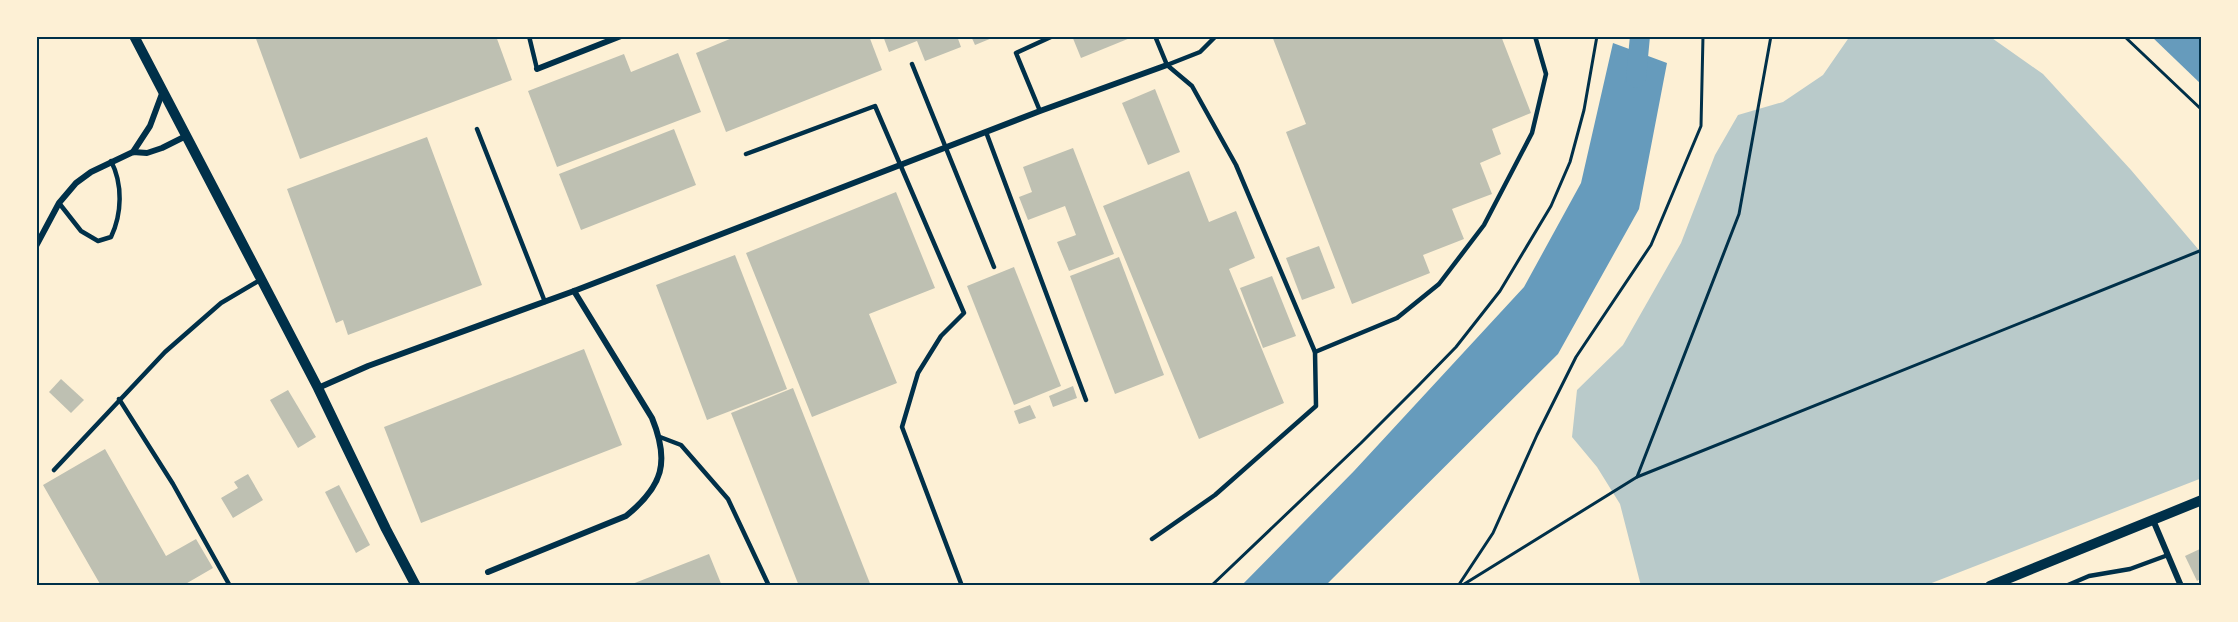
<svg xmlns="http://www.w3.org/2000/svg" width="2238" height="622" font-family="'IBM Plex Serif',serif">
	<style>
		.green { fill: #b9caca }
		.water { fill: #669bbc }
		.lines { fill: none; stroke-linecap: round; stroke-linejoin: round }
		.canal { stroke: #669bbc; stroke-width: 20 }
		.building { fill: #bec0b2 }
		.path { stroke: #003049; stroke-width: 3 }
		.service { stroke: #003049; stroke-width: 4.5 }
		.minor { stroke: #003049; stroke-width: 6 }
		.tertiary { stroke: #003049; stroke-width: 10 }
		.neatline { fill: none; stroke: #003049; stroke-width: 2 }
	</style>
	<rect width="100%" height="100%" fill="#fdf0d5"/>
	<!-- green -->
	<polygon class="green" points="1850,36 1989,36 2043,74 2131,170 2198,249 2202,256 2202,478 1924,586 1641,586 1620,504 1597,467 1572,437 1577,390 1623,345 1681,243 1715,155 1738,115 1783,102 1823,75"/>
	<!-- water -->
	<g class="water">
		<polygon points="2151,36 2202,36 2202,85"/>
		<polygon points="1613,43 1667,63 1639,209 1558,354 1325,586 1241,586 1354,471 1524,287 1581,183"/>
	</g>
	<g class="lines">
		<!-- canal -->
		<polyline class="canal" points="1636,78 1640,36"/>
	</g>
	<!-- building -->
	<g class="building">
		<polygon points="255,36 496,36 512,80 300,159"/>
		<polygon points="737,36 869,36 882,70 726,132 696,53"/>
		<polygon points="883,36 957,36 961,47 925,61 917,41 889,52"/>
		<polygon points="971,36 997,36 975,45"/>
		<polygon points="1072,36 1135,36 1081,58"/>
		<polygon points="1272,36 1501,36 1531,113 1492,129 1501,154 1480,163 1492,194 1452,209 1464,239 1423,255 1430,273 1352,304 1286,132 1306,124"/>
		<polygon points="678,53 701,112 557,167 528,91 624,54 631,72"/>
		<polygon points="1155,89 1180,152 1148,165 1122,103"/>
		<polygon points="674,129 696,185 581,230 559,174"/>
		<polygon points="427,137 482,285 348,335 343,320 336,323 287,189"/>
		<polygon points="1073,148 1114,254 1069,271 1057,242 1076,235 1065,206 1028,220 1019,197 1032,192 1023,167"/>
		<polygon points="1189,171 1209,222 1236,211 1255,258 1229,269 1284,403 1199,439 1103,206"/>
		<polygon points="896,192 935,288 869,314 897,383 812,417 746,253"/>
		<polygon points="1319,246 1335,288 1302,300 1286,258"/>
		<polygon points="735,255 787,389 707,420 656,285"/>
		<polygon points="1119,257 1164,375 1115,394 1070,276"/>
		<polygon points="1014,267 1061,386 1014,405 967,286"/>
		<polygon points="1272,276 1296,336 1263,348 1240,288"/>
		<polygon points="584,349 622,445 421,523 384,427"/>
		<polygon points="61,379 84,400 71,413 49,392"/>
		<polygon points="1073,386 1077,398 1053,407 1049,396"/>
		<polygon points="793,388 871,586 799,586 731,413"/>
		<polygon points="288,390 316,437 298,448 270,400"/>
		<polygon points="1030,405 1036,418 1019,424 1014,411"/>
		<polygon points="105,449 166,556 196,539 213,568 182,586 97,586 100,584 43,485"/>
		<polygon points="248,474 263,500 233,518 221,498 238,488 234,482"/>
		<polygon points="339,485 370,545 356,553 325,492"/>
		<polygon points="2202,548 2202,578 2197,581 2185,556"/>
		<polygon points="709,554 722,586 627,586"/>
	</g>
	<g class="lines">
		<!-- path -->
		<g class="path">
			<polyline points="2124,36 2202,110"/>
			<polyline points="1637,477 1739,214 1771,36"/>
			<polyline points="1211,586 1361,443 1418,386 1456,347 1500,291 1551,206 1570,162 1584,110 1597,36"/>
			<polyline points="1458,586 1493,533 1537,435 1576,357 1651,245 1701,126 1703,36"/>
			<polyline points="1461,586 1637,477 2202,250"/>
		</g>
		<!-- service -->
		<g class="service">
			<polyline points="529,36 537,69"/>
			<polyline points="912,64 994,267"/>
			<polyline points="1167,65 1200,52 1216,36"/>
			<polyline points="1040,111 1016,53 1053,36"/>
			<polyline points="477,129 545,302"/>
			<polyline points="986,132 1086,400"/>
			<polyline points="746,154 875,106 964,313 941,336 918,373 902,427 962,586"/>
			<path d="M59,203L81,231L98,241L111,237C122,214 123,184 111,161"/>
			<polyline points="1315,352 1397,318 1439,284 1484,225 1532,133 1546,74 1535,36"/>
			<polyline points="119,399 173,484 230,586"/>
			<polyline points="660,437 681,445 728,499 769,586"/>
			<polyline points="54,470 165,352 221,303 260,280"/>
			<polyline points="1152,539 1215,495 1316,406 1315,352 1236,165 1192,86 1167,65 1155,36"/>
			<polyline points="2068,585 2089,576 2130,569 2168,555"/>
		</g>
		<!-- minor -->
		<g class="minor">
			<polyline points="537,69 621,36"/>
			<polyline points="133,152 150,126 163,91"/>
			<polyline points="36,246 59,203 76,183 91,172 133,152 147,153 162,148 186,136"/>
			<polyline points="318,388 368,366 574,291 1040,111 1167,65"/>
			<polyline points="2153,520 2181,586"/>
			<path d="M488,572L626,516C663,486 670,462 652,418L574,291"/>
		</g>
		<!-- tertiary -->
		<g class="tertiary">
			<polyline points="134,36 318,388 386,529 416,586"/>
			<polyline points="1990,586 2202,500"/>
		</g>
	</g>
	<!-- border -->
	<rect width="2238" height="622" fill="none" stroke="#fdf0d5" stroke-width="75"/>
	<rect x="38" y="38" width="2162" height="546" class="neatline"/>
</svg>
